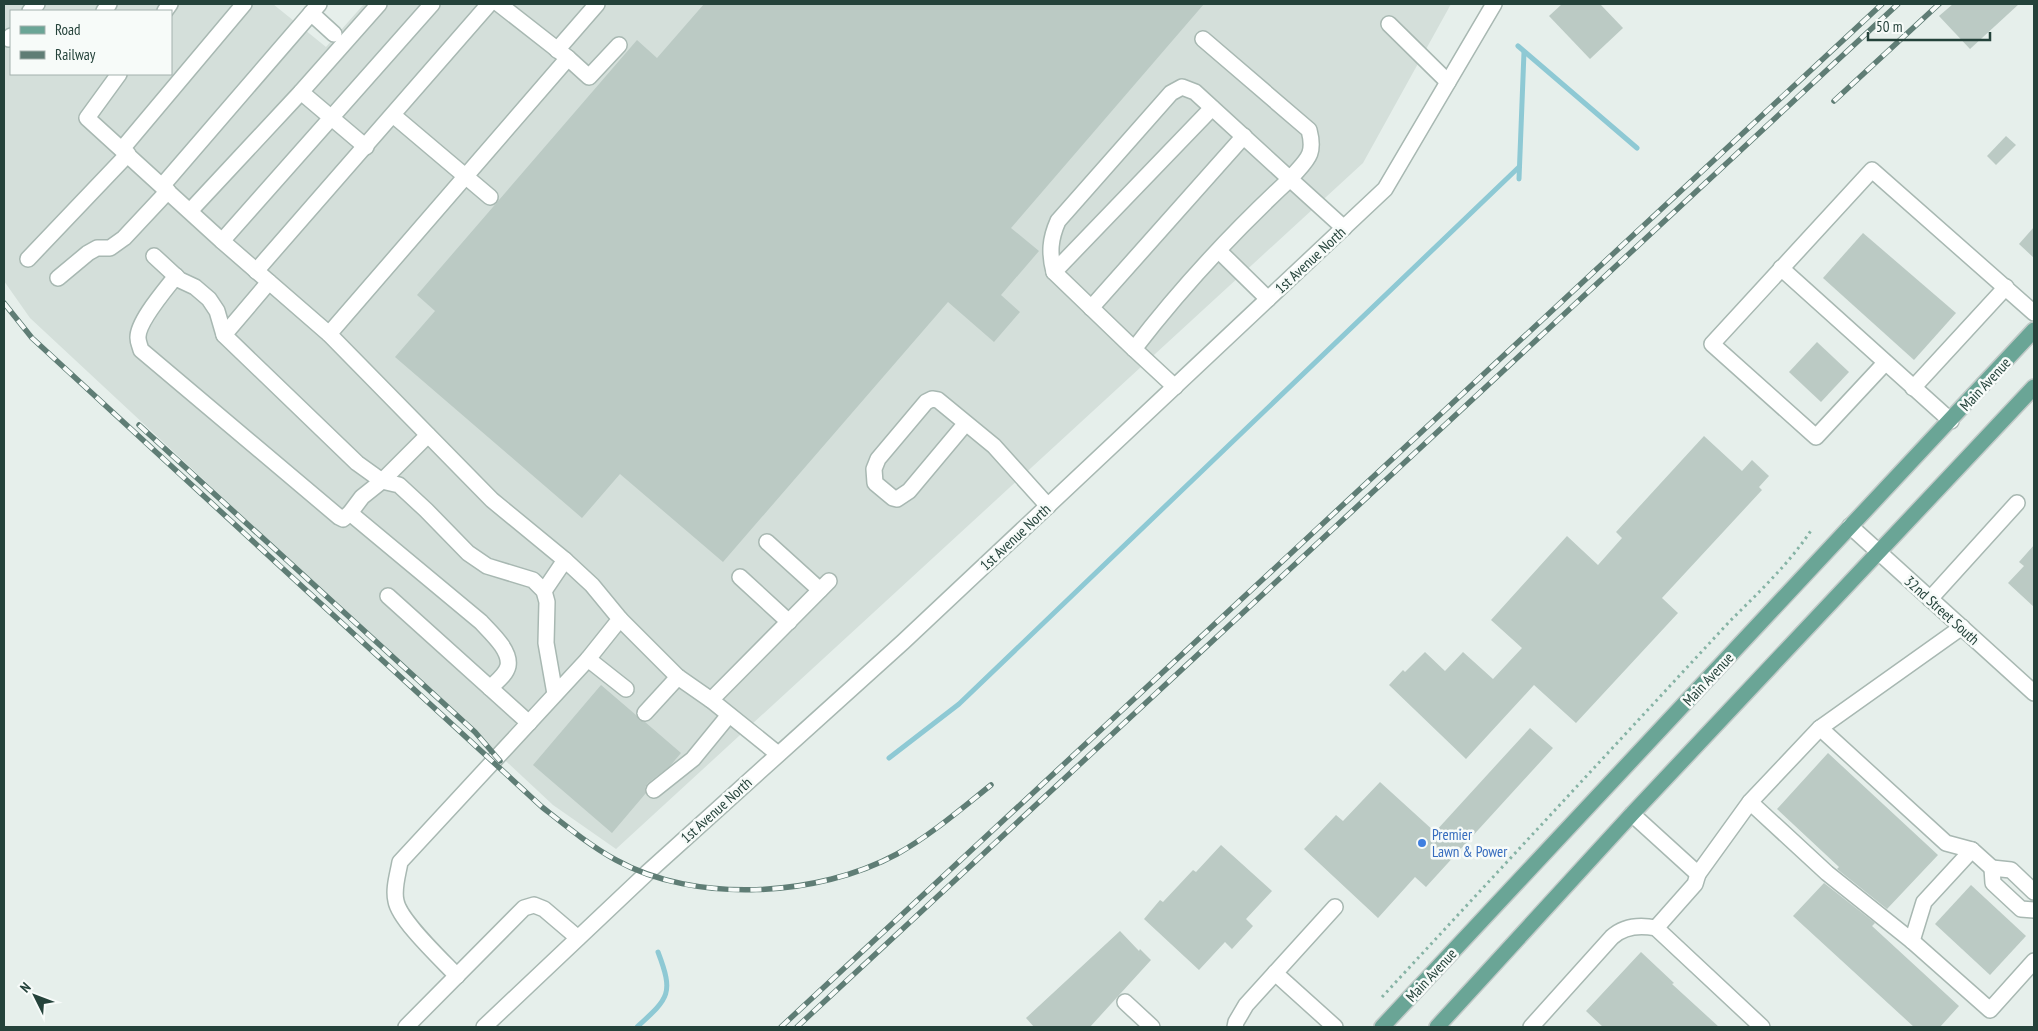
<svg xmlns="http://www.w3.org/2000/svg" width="2038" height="1031" font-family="'PT Sans Narrow',sans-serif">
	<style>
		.built { fill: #d4dfda; fill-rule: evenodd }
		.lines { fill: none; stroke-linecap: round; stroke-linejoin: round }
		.stream { stroke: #8ec9d4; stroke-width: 5 }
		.building { fill: #bbcac4 }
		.minor-casing { stroke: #a8b8b2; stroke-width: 18 }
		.major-casing { stroke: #c2cac8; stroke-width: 18 }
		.path { stroke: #86b3a5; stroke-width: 3; stroke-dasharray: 2.5 4; stroke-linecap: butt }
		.minor { stroke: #fff; stroke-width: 15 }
		.major { stroke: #6aa596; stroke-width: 15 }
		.rail-casing { stroke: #5f7d75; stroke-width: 5.5 }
		.rail { stroke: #f7fbf9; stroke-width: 4; stroke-dasharray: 11; stroke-linecap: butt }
		.shop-dot { fill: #3f7fe0; stroke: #f7fbf9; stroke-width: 2 }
		.labels { text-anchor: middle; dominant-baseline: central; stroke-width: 5; stroke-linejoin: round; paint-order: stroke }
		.street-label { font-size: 15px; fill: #24423a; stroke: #f7fbf9 }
		.shop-label { font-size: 15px; fill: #366cbe; stroke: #f7fbf9; text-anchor: start }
	</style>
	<rect width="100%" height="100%" fill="#e6efeb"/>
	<!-- built -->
	<path class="built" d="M4,4H273L326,47L364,4H1451L1363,163L616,849L553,805L30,318L4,281ZM11,11H171V74H11Z"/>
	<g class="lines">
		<!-- stream -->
		<g class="stream">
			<polyline points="1518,46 1637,148"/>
			<polyline points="1519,179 1524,52"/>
			<polyline points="889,758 959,704 1519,167"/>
			<path d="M637,1027C669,998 674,994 658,952"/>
		</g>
	</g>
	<!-- building -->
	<g class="building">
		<polygon points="704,4 1204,4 1011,228 1039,251 1001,295 1020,312 994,342 948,302 723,562 620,474 582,518 395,357 435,311 417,295 637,40 657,58"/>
		<polygon points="1562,4 1600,4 1623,28 1590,59 1549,16"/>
		<polygon points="1953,4 2019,4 1970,49 1939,16"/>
		<polygon points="2006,136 2016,145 1996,165 1987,156"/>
		<polygon points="2034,227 2034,258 2019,244"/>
		<polygon points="1863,233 1956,313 1914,360 1823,278"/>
		<polygon points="1817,342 1849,372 1821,402 1789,372"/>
		<polygon points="1704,436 1742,471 1752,460 1769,476 1759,487 1762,490 1662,598 1678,613 1576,723 1534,685 1466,759 1389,685 1403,670 1405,672 1425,652 1445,671 1463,652 1493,679 1522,648 1491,620 1567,536 1598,565 1622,538 1616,532"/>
		<polygon points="2034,545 2034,607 2008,583 2024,566 2019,562"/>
		<polygon points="601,685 636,715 639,720 645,722 681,753 670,766 648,783 645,787 646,793 612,833 533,765"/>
		<polygon points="1530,728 1553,748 1426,887 1415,877 1378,918 1304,849 1336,815 1343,821 1380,782 1435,832"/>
		<polygon points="1828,753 1938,855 1887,909 1837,869 1839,867 1777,809"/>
		<polygon points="1221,845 1272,891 1246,919 1253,926 1232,949 1225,942 1199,970 1144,919 1160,900 1163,902 1193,870 1196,872"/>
		<polygon points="1824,883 1875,923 1872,926 1959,1006 1940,1027 1914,1027 1793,916"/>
		<polygon points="1971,885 2026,936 1990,975 1935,924"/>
		<polygon points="1120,931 1139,951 1140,949 1151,960 1090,1027 1034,1027 1026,1018"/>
		<polygon points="1641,952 1674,983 1672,984 1719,1027 1603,1027 1586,1011"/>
	</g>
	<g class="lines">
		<!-- minor casing -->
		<g class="minor-casing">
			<g id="minor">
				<polyline points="30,11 37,4"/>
				<polyline points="104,11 109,4"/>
				<polyline points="165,11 170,4"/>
				<polyline points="311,13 334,34"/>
				<polyline points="1389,24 1448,82"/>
				<polyline points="9,39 11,36"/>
				<polyline points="557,50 597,4"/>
				<polyline points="568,58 589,77 619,45"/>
				<path d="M119,74L87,118L222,241L329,334L492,500L565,560L592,585L620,619L588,659L400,862C398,874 393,889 396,901C399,920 442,960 457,976"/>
				<polyline points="301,92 366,147"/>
				<polyline points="393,115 490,197"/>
				<polyline points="122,149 244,4"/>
				<polyline points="162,186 319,4"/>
				<polyline points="190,211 301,92 379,4"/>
				<polyline points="222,241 432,4"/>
				<polyline points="1219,251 1268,299"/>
				<polyline points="154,256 180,280 195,287 209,299 217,311 224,335 357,463 382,481 399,485 426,510 468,553 487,566 533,580 544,591 547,602 546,643 555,694"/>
				<polyline points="28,259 128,154"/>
				<polyline points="1781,268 1951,421"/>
				<polyline points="256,271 489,4"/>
				<polyline points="1054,272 1212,108"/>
				<path d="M176,276C166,289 137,322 138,338C138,342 140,346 141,350L339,517L343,519L350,513L362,497L382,481L428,435"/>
				<polyline points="58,278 88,253 97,248 110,248 124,238 168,191"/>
				<polyline points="1091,308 1244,136"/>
				<polyline points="329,334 568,58 499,4"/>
				<polyline points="224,335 269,282"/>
				<path d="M1134,349L1054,272C1049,253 1050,239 1058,221L1171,93L1182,87L1195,92L1290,179C1306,160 1316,156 1309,130L1203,39"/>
				<polyline points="1885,363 1816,437 1712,344 1872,170 2034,313"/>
				<path d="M1175,387L1134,349C1180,289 1234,231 1290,179L1344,228"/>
				<polyline points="1913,388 2006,287"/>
				<polyline points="966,423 909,491 897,499 893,498 875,483 874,469 878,459 926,402 932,399 938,400 994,446 1048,506"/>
				<path d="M350,513L481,622C490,632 511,650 508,666C506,675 496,682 490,688"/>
				<polyline points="1850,526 2034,693"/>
				<polyline points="767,542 820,590"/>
				<polyline points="740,577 789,622"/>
				<polyline points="544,591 565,560"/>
				<polyline points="388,596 529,723"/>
				<polyline points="1930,599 2017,503"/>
				<polyline points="620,619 678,677 711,700 778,754"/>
				<polyline points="588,659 626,689"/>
				<polyline points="711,700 829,581"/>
				<polyline points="645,713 678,677"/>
				<polyline points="1820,728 1946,843 1972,850 1992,868"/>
				<polyline points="654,790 693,759 729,715"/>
				<polyline points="1750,802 1827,873 1912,941 1990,1010 2034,961"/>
				<polyline points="1632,814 1698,874 1750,802 1820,728 1962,627"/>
				<polyline points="2034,892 2011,870 1992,868 1993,883 2021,909 2034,910"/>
				<polyline points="1656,928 1695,884 1698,874"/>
				<polyline points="1912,941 1924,902 1972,850"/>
				<polyline points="1275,973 1335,1027"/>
				<polyline points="1125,1002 1152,1027"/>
				<polyline points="406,1027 524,908 534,905 544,909 578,938"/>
				<polyline points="484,1027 647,873 903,642 1385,189 1494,4"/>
				<polyline points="1235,1027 1236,1022 1246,1005 1335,907"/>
				<path d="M1531,1027L1612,937C1624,926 1641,925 1656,928L1762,1027"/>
			</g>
		</g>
		<!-- major casing -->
		<g class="major-casing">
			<g id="major">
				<polyline points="1382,1027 2034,330"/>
				<polyline points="1437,1027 1632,814 2034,387"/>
			</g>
		</g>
		<!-- path -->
		<path class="path" d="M1382,997L1730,621C1759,592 1789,564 1812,529"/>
		<!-- minor -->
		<use href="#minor" class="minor"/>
		<!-- major -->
		<use href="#major" class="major"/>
		<!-- rail casing -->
		<g class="rail-casing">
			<g id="rail">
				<polyline points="1834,101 1939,4"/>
				<path d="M4,303L32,338L542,807C566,826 589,845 616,860C695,904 818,897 897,854C931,835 961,809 991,785"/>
				<polyline points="139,425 475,732 500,761"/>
				<polyline points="781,1027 1882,4"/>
				<polyline points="797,1027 1898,4"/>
			</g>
		</g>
		<!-- rail -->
		<use href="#rail" class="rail"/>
	</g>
	<!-- markers -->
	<circle class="shop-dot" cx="1422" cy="843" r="5"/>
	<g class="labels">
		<!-- street labels -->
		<g class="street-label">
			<text transform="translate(1310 260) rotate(-43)">1st Avenue North</text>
			<text transform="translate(1985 384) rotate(-47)">Main Avenue</text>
			<text transform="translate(1015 537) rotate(-43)">1st Avenue North</text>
			<text transform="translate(1942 610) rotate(42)">32nd Street South</text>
			<text transform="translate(1708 679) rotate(-47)">Main Avenue</text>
			<text transform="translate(716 810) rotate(-42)">1st Avenue North</text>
			<text transform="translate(1431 975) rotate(-47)">Main Avenue</text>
		</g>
		<!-- shop labels -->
		<g class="shop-label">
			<text x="1432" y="834">Premier<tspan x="1432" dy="17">Lawn &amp; Power</tspan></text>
		</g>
	</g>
	<!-- border -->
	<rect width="2038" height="1031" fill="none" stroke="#24423a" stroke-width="10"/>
	<!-- legend -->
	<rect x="10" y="10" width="162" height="65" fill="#f7fbf9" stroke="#a3b1ad"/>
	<rect x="20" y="26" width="25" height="8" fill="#6aa596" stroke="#a3b1ad"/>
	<text x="55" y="35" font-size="15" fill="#24423a">Road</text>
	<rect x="20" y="51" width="25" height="8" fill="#5f7d75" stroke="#a3b1ad"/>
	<text x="55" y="60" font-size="15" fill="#24423a">Railway</text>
	<!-- north arrow -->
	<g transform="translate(35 996) rotate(312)" stroke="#f7fbf9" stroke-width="4" paint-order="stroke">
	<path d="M0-4L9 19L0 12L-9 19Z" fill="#24423a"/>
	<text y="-8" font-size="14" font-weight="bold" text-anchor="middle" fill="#24423a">N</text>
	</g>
	<!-- scale -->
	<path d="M1868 32v8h122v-8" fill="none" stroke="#24423a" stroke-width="2.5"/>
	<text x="1876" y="32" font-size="15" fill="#24423a" stroke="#f7fbf9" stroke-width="4" paint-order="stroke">50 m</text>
</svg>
